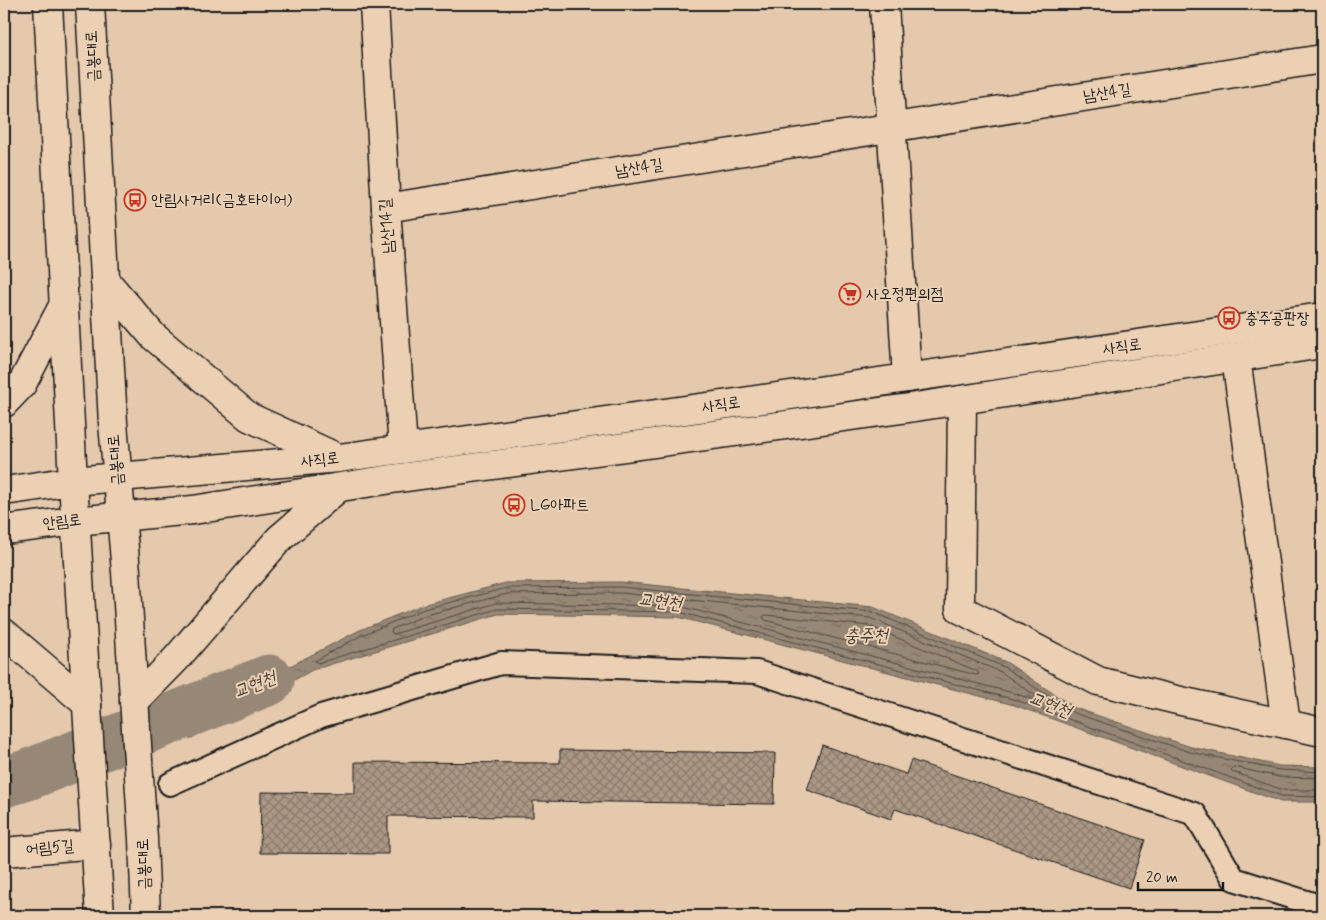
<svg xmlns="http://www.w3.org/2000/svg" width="1326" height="920" font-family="Mynerve,'Poor Story',sans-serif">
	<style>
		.grass { fill: url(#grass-dots); stroke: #6f6458 }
		.water { fill: url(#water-ripples); stroke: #665c52 }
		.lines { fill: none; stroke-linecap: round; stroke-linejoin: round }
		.shore { stroke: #4d4740; stroke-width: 1 }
		.river { stroke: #978776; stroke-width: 51 }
		.building { fill: url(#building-cross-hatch); stroke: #1c1c1c }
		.pedestrian-casing { stroke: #1c1c1c; stroke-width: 26 }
		.minor-casing { stroke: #1c1c1c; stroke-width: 31 }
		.tertiary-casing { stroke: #1c1c1c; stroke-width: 31 }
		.pedestrian { stroke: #ecd0b3; stroke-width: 22 }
		.minor { stroke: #ecd0b3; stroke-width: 28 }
		.tertiary { stroke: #ecd0b3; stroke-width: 28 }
		.labels { text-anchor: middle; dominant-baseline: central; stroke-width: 4; stroke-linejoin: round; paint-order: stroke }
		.street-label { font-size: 16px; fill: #1c1c1c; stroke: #ecd0b3 }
		.poi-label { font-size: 16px; fill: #1c1c1c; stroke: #ecd0b3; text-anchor: start }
		.water-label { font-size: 18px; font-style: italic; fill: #47413c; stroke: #ecd0b3 }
	</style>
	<defs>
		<pattern id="grass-dots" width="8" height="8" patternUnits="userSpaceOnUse" patternTransform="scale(1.25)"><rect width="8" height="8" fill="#c2ac95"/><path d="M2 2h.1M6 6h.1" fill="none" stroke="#a69380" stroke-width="1.8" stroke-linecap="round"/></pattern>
		<pattern id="water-ripples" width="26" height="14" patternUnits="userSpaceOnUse" patternTransform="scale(1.25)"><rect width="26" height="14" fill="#978776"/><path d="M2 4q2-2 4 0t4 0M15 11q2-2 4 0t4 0" fill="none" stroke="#7a6e60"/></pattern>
		<pattern id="building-cross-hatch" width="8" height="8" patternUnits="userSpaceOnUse" patternTransform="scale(1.25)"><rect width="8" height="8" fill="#ac9885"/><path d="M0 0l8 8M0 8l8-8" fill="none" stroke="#8b7b6c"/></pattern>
	</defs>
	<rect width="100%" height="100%" fill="#e4c9ad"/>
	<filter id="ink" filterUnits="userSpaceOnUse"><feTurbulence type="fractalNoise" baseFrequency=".02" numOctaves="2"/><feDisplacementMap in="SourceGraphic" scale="10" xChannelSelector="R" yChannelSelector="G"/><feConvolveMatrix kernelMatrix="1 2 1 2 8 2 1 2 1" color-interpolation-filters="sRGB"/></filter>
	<g filter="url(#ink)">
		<!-- grass -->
		<polygon class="grass" points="368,913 368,916 295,916 295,914"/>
		<!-- water -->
		<polygon class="water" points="621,582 873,607 1006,662 1075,708 1191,747 1279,766 1322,767 1322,802 1281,802 1014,705 678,617 498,614 312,670 190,739 207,696 219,695 261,681 360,630 422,605 506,583"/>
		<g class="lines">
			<!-- shore -->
			<g class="shore">
				<polygon points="621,593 870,618 1001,672 1036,696 1037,698 1034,700 1017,694 679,606 496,603 394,634 391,632 392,629 426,615 507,594"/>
				<polygon points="766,615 869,626 977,671 979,674 976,675 765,620 763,617"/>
				<polygon points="270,682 273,683 272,687 206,724 203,723 211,701 262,686"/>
				<polyline points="1322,772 1279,770 1190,752 1074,713 1004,667 872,612 621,587 507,588 424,609 362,635 315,661 318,663 497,609 679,612 1016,700 1281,796 1322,797"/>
				<polyline points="1322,778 1279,777 1234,767 1231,770 1233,772 1283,790 1322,790"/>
			</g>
			<!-- river -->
			<polyline class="river" points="4,782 27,775 269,680"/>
		</g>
		<!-- building -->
		<g class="building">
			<polygon points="822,745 906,774 911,760 1145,840 1129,888 895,809 891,819 807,790"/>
			<polygon points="560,750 775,753 774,804 533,801 533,817 388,816 388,854 260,853 261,792 355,793 355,762 560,763"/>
		</g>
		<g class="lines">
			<!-- pedestrian casing -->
			<g class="pedestrian-casing">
				<polyline id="pedestrian" points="170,784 321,716 501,663 757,672 1195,814 1234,879 1322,907"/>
			</g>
			<!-- minor casing -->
			<g class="minor-casing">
				<g id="minor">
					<polyline points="374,4 386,208 403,449"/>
					<polyline points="884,4 907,378"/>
					<polyline points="386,208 1322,59"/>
					<polyline points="1236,358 1286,724"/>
					<polyline points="962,400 960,609 1098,681 1181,701 1322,732"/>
				</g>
			</g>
			<!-- tertiary casing -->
			<g class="tertiary-casing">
				<g id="tertiary">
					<polyline points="48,4 73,481 100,916"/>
					<polyline points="90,4 113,423 126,572 143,839 146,916"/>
					<polyline points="105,280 153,336 249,417 338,458"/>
					<polyline points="4,403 22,384 63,306"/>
					<polyline points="4,491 73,481 339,458 736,403 1322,317"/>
					<polyline points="4,530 75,521 193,510 392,479 909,408 1322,344"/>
					<polyline points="4,633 87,704"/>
					<polyline points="134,702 176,659 279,539 338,488"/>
					<polyline points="4,852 96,844"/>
				</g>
			</g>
			<!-- pedestrian -->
			<use href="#pedestrian" class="pedestrian"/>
			<!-- minor -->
			<use href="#minor" class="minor"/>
			<!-- tertiary -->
			<use href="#tertiary" class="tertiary"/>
		</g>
	</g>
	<!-- icons -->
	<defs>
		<g id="bus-ring" transform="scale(1.125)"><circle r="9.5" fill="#ecd0b3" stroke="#c8321e" stroke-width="1.5"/><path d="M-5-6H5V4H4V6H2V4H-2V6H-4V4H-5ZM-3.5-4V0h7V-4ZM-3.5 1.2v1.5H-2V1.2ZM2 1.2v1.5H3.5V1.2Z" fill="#c8321e"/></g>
		<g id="supermarket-ring" transform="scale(1.125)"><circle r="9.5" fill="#ecd0b3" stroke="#c8321e" stroke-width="1.5"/><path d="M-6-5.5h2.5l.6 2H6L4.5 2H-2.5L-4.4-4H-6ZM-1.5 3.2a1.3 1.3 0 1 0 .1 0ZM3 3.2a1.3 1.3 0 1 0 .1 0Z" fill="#c8321e"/></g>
	</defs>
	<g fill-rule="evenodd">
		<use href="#bus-ring" x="135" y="200"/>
		<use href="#supermarket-ring" x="850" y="294"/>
		<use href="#bus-ring" x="1229" y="318"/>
		<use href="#bus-ring" x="514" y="505"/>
	</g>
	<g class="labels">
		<!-- street labels -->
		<g class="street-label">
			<text transform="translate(93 56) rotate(-93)">금봉대로</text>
			<text transform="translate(1107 93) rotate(-9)">남산4길</text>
			<text transform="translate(639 168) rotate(-9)">남산4길</text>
			<text transform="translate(387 226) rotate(-94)">남산14길</text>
			<text transform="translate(1122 347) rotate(-8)">사직로</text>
			<text transform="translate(721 405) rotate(-8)">사직로</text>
			<text transform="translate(116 460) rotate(-95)">금봉대로</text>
			<text transform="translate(320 460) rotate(-6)">사직로</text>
			<text transform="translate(62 522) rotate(-7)">안림로</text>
			<text transform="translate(50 848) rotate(-5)">어림5길</text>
			<text transform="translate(144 864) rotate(-92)">금봉대로</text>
		</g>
		<!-- poi labels -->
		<g class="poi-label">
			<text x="151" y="200">안림사거리(금호타이어)</text>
			<text x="866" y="294">사오정편의점</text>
			<text x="1245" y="318">충주공판장</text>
			<text x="530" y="505">LG아파트</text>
		</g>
		<!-- water labels -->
		<g class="water-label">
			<text transform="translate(660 602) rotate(7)">교현천</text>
			<text x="866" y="636">충주천</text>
			<text transform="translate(255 685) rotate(-21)">교현천</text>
			<text transform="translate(1050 705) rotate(21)">교현천</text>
		</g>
	</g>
	<!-- margin -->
	<rect width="1326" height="920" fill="none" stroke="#ecd0b3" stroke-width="20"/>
	<rect x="10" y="10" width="1306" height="900" fill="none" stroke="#1c1c1c" stroke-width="2" filter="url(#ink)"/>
	<!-- scale -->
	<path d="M1138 882v8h85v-8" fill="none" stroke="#1c1c1c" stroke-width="2.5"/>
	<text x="1146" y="882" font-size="15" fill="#1c1c1c" stroke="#ecd0b3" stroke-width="4" paint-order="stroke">20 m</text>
</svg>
